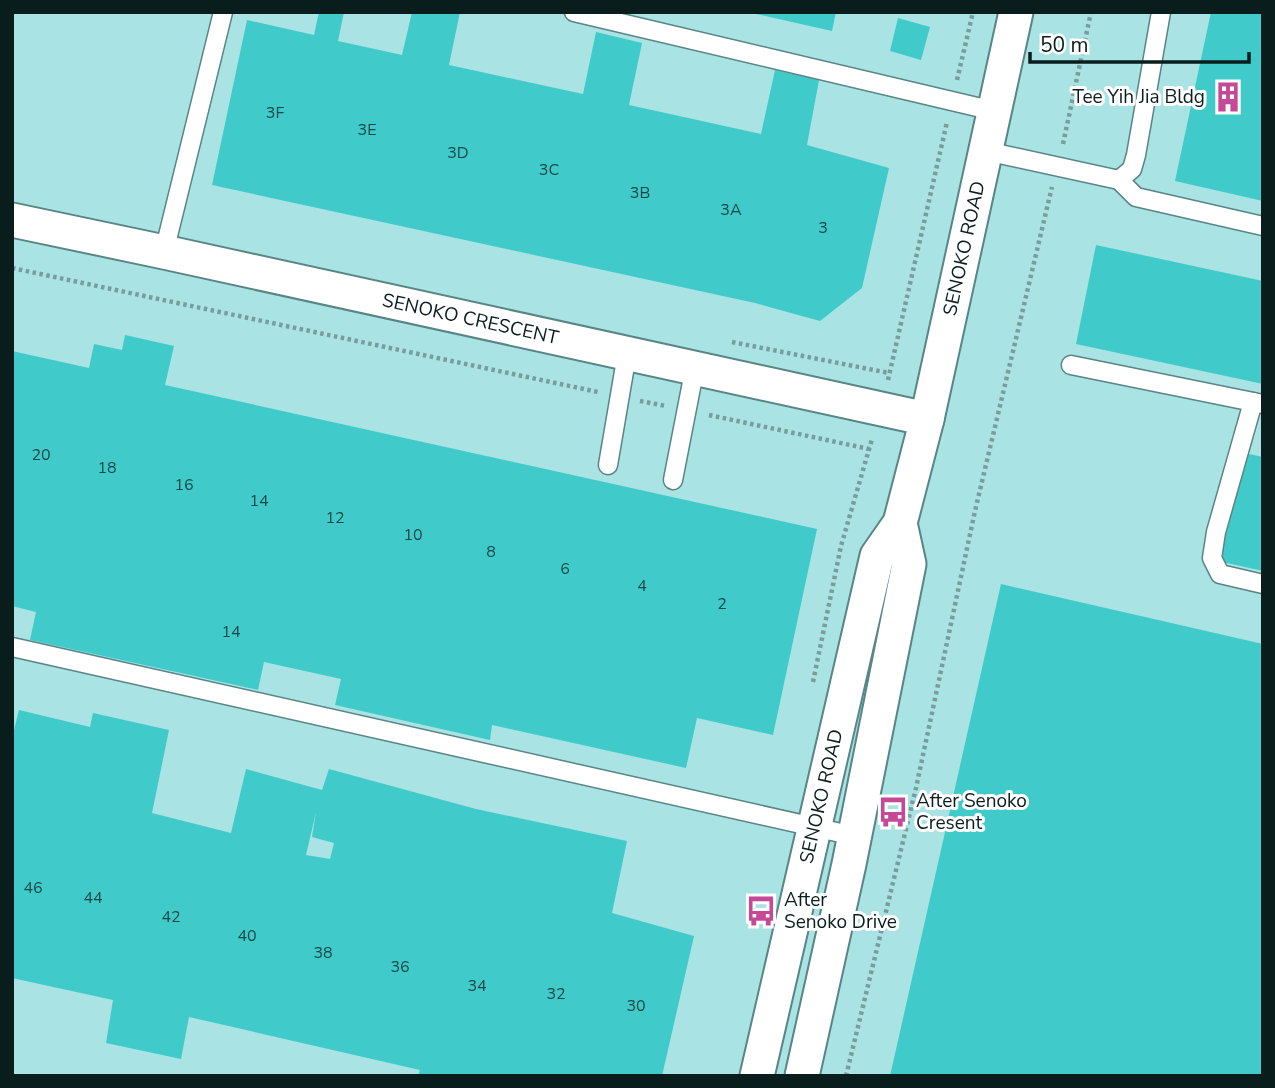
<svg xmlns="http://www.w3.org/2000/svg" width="1275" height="1088" font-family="'Nunito Sans',sans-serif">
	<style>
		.built { fill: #a9e3e3 }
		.building { fill: #41caca; fill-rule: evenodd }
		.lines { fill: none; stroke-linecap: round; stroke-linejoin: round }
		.lane-casing { stroke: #588585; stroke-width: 21 }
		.street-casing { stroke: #588585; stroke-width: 37 }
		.path { stroke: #789d9c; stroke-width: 4.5; stroke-dasharray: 3.5 3.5; stroke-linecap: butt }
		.lane { stroke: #fff; stroke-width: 18 }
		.street { stroke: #fff; stroke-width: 33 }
		.labels { text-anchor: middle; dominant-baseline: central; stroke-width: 6; stroke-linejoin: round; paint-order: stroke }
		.number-label { font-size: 16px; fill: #184848 }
		.poi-label { font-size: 19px; fill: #0a1d1d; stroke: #fff; text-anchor: start }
		.street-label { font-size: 19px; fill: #0a1d1d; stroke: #fff }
	</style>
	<rect width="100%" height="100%" fill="#bdeeed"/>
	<!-- built -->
	<rect class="built" x="12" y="12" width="1251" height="1064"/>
	<!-- building -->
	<g class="building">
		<polygon points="319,12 344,12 338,41 402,55 412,12 460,12 449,65 583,94 596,32 642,43 629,105 761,134 775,70 819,80 807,145 889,168 862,288 820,321 755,303 212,185 247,20 314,35"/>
		<polygon points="747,12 836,12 832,31"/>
		<polygon points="1211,12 1263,12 1263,201 1175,181"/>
		<polygon points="898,18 930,27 921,60 890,51"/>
		<polygon points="1096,245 1263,281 1263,384 1076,344"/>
		<polygon points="125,335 174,346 165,385 817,529 773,735 697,718 686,768 492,725 490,740 335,705 341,679 264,662 258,690 30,640 36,612 12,606 12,351 89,368 94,344 122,350"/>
		<polygon points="1240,452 1263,457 1263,571 1218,561"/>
		<polygon points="1001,584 1263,644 1263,1076 890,1076"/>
		<path d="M19,710L90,727L93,713L169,730L152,813L231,833L246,769L322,790L329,769L476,809L627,841L612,913L694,936L662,1076H418L420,1070L189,1017L181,1059L106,1043L113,1000L12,978V738ZM316,812L312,837L334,843L330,859L306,855Z"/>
	</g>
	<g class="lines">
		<!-- lane casing -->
		<g class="lane-casing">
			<g id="lane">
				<polyline points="574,12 994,111"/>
				<polyline points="986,151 1119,180 1132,169 1136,155 1161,12"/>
				<polyline points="1119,180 1136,197 1263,226"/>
				<polyline points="164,252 223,12"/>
				<polyline points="1071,365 1263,404"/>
				<polyline points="1253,402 1216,532 1212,558 1220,574 1263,584"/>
				<polyline points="608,465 627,354"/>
				<polyline points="673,480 695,367"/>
				<polyline points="12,647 854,836"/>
			</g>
		</g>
		<!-- street casing -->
		<g class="street-casing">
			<g id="street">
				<path id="s1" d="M12,220L164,252L927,419"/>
				<path id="s2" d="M757,1076L877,556L900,523L927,419L1016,12"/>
				<polyline points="802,1076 849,864 909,564 900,523"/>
			</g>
		</g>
		<!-- path -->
		<g class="path">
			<polyline points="957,80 973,12"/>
			<polyline points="1063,144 1091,12"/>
			<polyline points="12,268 598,392"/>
			<polyline points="732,342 889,373"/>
			<polyline points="888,380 947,122"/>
			<polyline points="640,401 666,406"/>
			<polyline points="709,415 869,449"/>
			<polyline points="813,682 841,546 872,439"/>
			<polyline points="846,1076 916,788 975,511 1052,187"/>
		</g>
		<!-- lane -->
		<use href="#lane" class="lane"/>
		<!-- street -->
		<use href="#street" class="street"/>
	</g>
	<!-- icons -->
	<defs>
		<g id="building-bare" transform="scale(2.415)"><path d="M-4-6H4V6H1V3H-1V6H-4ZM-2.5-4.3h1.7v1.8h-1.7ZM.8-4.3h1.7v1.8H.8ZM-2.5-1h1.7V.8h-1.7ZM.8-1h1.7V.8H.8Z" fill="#c64997" stroke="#fff" stroke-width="2.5" paint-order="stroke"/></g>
		<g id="bus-bare" transform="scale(2.415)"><path d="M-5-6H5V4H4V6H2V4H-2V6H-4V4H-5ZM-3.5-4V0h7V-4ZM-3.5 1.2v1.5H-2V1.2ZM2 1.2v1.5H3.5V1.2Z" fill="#c64997" stroke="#fff" stroke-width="2.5" paint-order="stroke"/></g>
	</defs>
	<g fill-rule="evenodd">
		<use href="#building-bare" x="1228" y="97"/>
		<use href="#bus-bare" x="893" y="812"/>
		<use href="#bus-bare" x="761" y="911"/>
	</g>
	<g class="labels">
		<!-- number labels -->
		<g class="number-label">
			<text x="275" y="113">3F</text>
			<text x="367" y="130">3E</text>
			<text x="458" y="153">3D</text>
			<text x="549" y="170">3C</text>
			<text x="640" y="193">3B</text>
			<text x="731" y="210">3A</text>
			<text x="823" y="228">3</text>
			<text x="41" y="455">20</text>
			<text x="107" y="468">18</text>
			<text x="184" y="485">16</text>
			<text x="259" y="501">14</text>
			<text x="335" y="518">12</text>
			<text x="413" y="535">10</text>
			<text x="491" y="552">8</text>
			<text x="565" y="569">6</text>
			<text x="642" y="586">4</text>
			<text x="722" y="604">2</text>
			<text x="231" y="632">14</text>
			<text x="33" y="888">46</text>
			<text x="93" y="898">44</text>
			<text x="171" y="917">42</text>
			<text x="247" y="936">40</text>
			<text x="323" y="953">38</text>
			<text x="400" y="967">36</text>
			<text x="477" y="986">34</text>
			<text x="556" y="994">32</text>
			<text x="636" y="1006">30</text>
		</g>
		<!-- poi labels -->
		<g class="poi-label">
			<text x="1205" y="97" text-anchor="end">Tee Yih Jia Bldg</text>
			<text x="916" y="801">After Senoko<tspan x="916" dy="22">Cresent</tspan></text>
			<text x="784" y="900">After<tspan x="784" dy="22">Senoko Drive</tspan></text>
		</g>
		<!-- street labels -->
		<g class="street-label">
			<text stroke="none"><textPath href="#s2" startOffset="856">SENOKO ROAD</textPath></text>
			<text stroke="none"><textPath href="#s1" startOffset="469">SENOKO CRESCENT</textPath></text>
			<text stroke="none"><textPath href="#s2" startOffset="287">SENOKO ROAD</textPath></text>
		</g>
	</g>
	<!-- border -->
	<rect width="1275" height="1088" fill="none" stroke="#0a1d1d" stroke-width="28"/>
	<!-- scale -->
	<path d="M1030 52v10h219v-10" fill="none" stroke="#0a1d1d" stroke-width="3.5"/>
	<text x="1040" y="52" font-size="21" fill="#0a1d1d" stroke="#ffffff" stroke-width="5" paint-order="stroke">50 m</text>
</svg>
